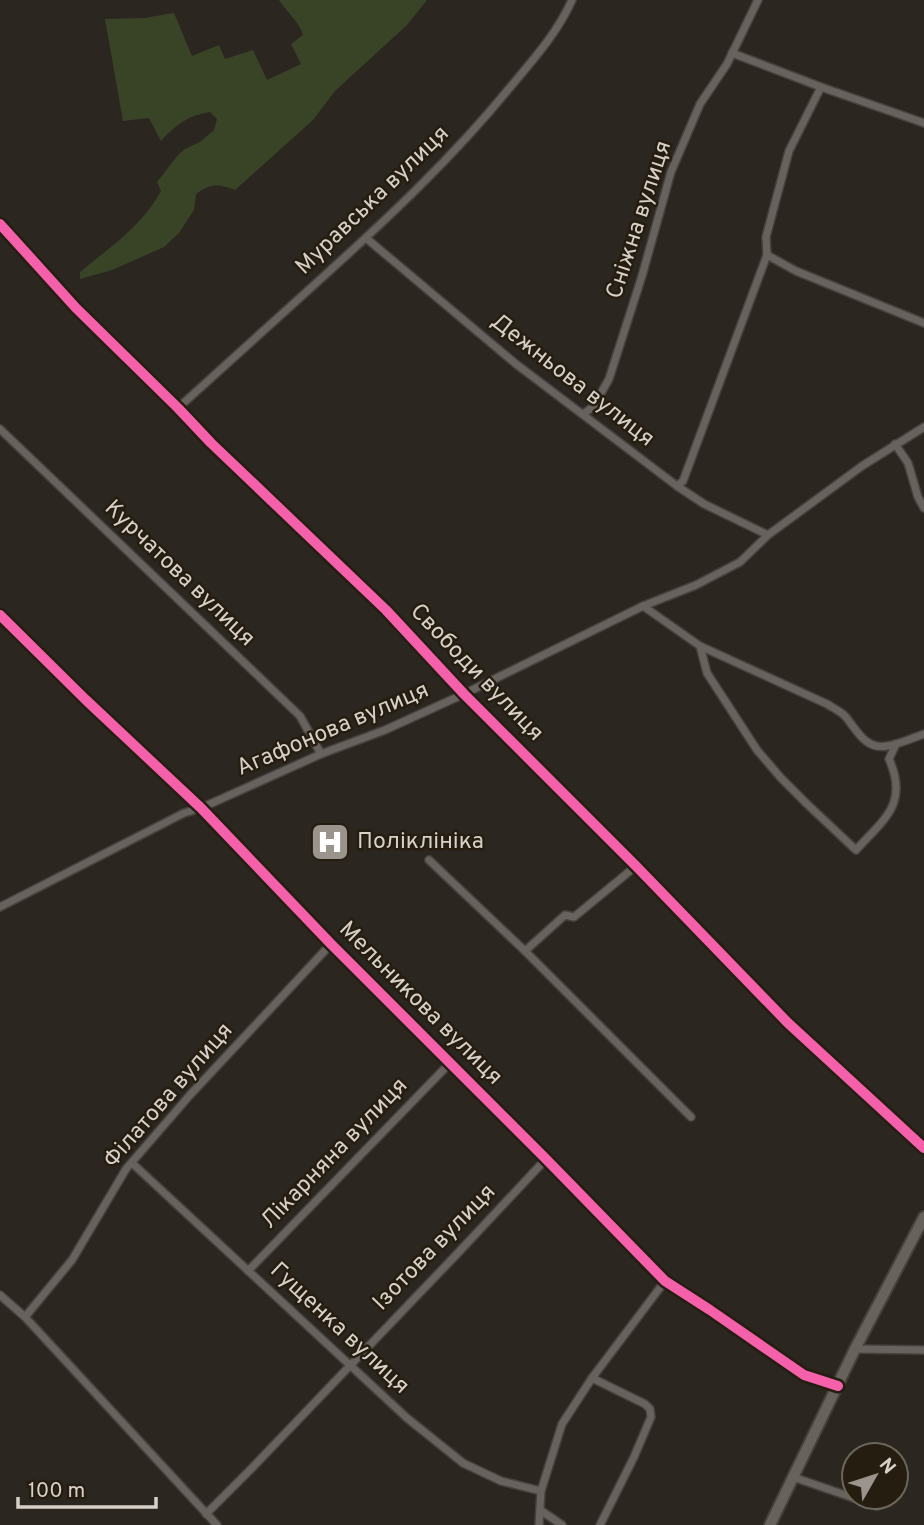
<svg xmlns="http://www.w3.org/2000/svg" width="924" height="1525" font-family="Overpass,sans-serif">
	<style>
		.green { fill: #394426 }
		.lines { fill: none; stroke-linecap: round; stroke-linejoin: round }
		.street-casing { stroke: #46413c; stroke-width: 10 }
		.secondary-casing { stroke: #46413c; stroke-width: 14 }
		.primary-casing { stroke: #46413c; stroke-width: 14 }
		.street { stroke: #67625d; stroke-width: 7 }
		.secondary { stroke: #615c55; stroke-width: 10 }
		.primary { stroke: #68625c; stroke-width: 10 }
		.cycleway-casing { stroke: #261d11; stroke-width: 15 }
		.cycleway { stroke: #f560ab; stroke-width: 10 }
		.labels { text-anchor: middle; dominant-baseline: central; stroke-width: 5; stroke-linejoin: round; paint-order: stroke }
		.street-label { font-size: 23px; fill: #d6d0c8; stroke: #261d11 }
		.poi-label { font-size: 23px; fill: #d6d0c8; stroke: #261d11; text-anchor: start }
	</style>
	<rect width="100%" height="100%" fill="#2b2620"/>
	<!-- green -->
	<path class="green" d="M279,0H427L407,25L335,91L313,120L235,190C218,184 212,183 196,194L194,210L179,233L164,247L112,270L80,279V272C109,248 143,225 161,191L157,182L178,155L185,149L200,142L214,130L217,119L210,112C189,115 175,125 161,141L149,118L123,121L105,19L144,18L174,13L192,56L219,45L225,59L253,50L267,80L301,64L291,44L303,35C300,23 286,11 279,0Z"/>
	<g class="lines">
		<!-- street casing -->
		<g class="street-casing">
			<g id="street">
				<polyline points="732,53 821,87 924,123"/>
				<polyline points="366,238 516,364 677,486 704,504 768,535"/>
				<polyline points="767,255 796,271 924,323"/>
				<path d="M178,408C227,364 276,320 324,276C388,218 452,158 507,91C531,62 557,34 572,0"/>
				<polyline points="583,414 593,407 609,379 642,276 671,172 700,104 727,64 758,0"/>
				<polyline points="0,429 300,716 321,754"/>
				<polyline points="895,444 908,463 918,497 924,508"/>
				<polyline points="677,486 683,481 767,255 766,237 789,151 821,87"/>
				<path d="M643,606L700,646L827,704C833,708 840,711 845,716C857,730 865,750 887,746C900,744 912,738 924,734"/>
				<polyline points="0,615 86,700 201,808 331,944 546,1159 665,1281 710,1310 804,1375 838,1386"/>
				<path d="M700,646L707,673L757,750L781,778L807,804L856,850C884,819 909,804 889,759L896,744"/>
				<polyline points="429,860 525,951 691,1117"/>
				<polyline points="0,907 184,813 201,808 321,754 385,730 464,694 643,606 696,585 740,562 768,535 862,466 924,427"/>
				<polyline points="525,951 565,915 574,917 636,866"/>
				<polyline points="132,1163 407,1418 463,1463 501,1481 541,1491"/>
				<polyline points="248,1271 449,1064"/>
				<polyline points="0,1295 25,1317 217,1525"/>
				<polyline points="25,1317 72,1260 126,1169 190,1095 331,944"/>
				<polyline points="855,1349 924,1350"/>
				<polyline points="592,1378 645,1404 650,1409 651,1417 634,1457 600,1525"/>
				<polyline points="793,1477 877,1506"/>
				<polyline points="540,1510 562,1525"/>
				<polyline points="206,1514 252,1468 457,1254 546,1159"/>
				<polyline points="539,1525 541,1491 562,1424 592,1378 665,1281"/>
			</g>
		</g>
		<!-- secondary casing -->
		<g class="secondary-casing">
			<polyline id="secondary" points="0,224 76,308 178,408 211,443 386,610 464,694 636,866 788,1023 924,1148"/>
		</g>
		<!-- primary casing -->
		<g class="primary-casing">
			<polyline id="primary" points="770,1525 855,1349 924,1217"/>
		</g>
		<!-- street -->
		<use href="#street" class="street"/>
		<!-- secondary -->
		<use href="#secondary" class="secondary"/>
		<!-- primary -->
		<use href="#primary" class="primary"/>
		<!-- cycleway casing -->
		<g class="cycleway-casing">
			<g id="cycleway">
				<polyline points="0,224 76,308 178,408 211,443 386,610 464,694 636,866 788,1023 924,1148"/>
				<polyline points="0,615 86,700 201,808 331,944 546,1159 665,1281 710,1310 804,1375 838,1386"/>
			</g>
		</g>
		<!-- cycleway -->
		<use href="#cycleway" class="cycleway"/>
	</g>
	<!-- icons -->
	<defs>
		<g id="hospital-square" transform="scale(2.0125)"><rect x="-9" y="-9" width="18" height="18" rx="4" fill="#9a948d" stroke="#261d11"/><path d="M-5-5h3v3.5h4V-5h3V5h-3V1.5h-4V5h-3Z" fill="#fff"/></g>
	</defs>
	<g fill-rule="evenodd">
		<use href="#hospital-square" x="330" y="842"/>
	</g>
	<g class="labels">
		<!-- street labels -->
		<g class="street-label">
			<text transform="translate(373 201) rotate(-44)">Муравська вулиця</text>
			<text transform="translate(640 220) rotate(-72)">Сніжна вулиця</text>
			<text transform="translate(572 381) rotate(38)">Дежньова вулиця</text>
			<text transform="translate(179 574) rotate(44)">Курчатова вулиця</text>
			<text transform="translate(476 673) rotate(46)">Свободи вулиця</text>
			<text transform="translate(333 730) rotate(-23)">Агафонова вулиця</text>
			<text transform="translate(420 1004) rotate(45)">Мельникова вулиця</text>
			<text transform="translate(169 1096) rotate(-49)">Філатова вулиця</text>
			<text transform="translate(335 1154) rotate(-46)">Лікарняна вулиця</text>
			<text transform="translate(435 1248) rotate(-46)">Ізотова вулиця</text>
			<text transform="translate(339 1329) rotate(43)">Гущенка вулиця</text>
		</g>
		<!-- poi labels -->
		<g class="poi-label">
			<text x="357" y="842">Поліклініка</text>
		</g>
	</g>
	<!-- north arrow -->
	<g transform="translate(875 1476) rotate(51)"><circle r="33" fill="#261d11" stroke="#6c655a" stroke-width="2"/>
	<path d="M0-5L12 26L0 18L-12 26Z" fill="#9a948d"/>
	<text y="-10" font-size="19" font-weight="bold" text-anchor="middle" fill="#d6d0c8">N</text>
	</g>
	<!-- scale -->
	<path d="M18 1497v10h138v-10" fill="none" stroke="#d6d0c8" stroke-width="3.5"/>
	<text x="28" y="1497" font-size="21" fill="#d6d0c8" stroke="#261d11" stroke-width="5" paint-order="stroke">100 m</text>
</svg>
